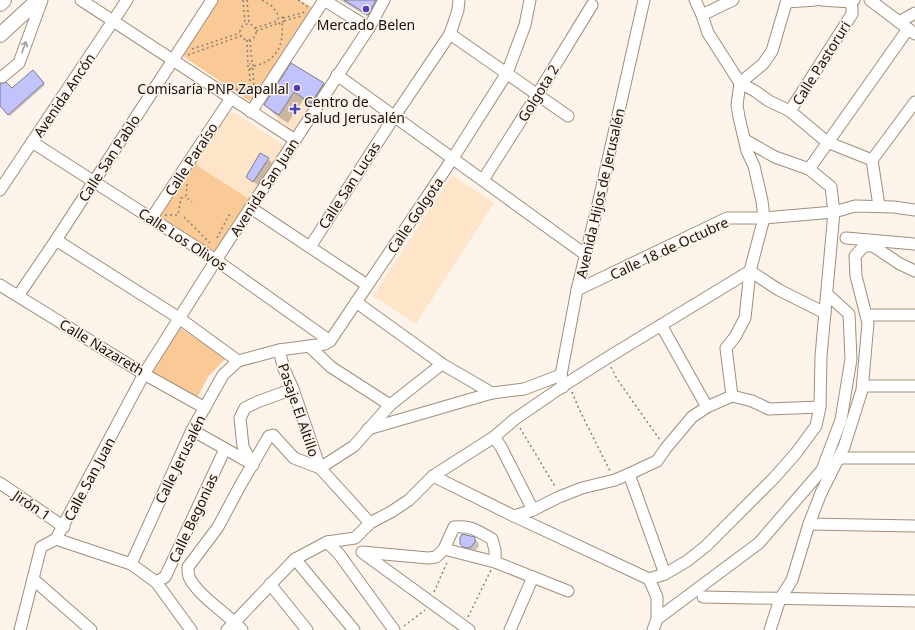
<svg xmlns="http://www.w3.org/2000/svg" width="915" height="630" font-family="'Noto Sans',sans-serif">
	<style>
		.built { fill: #fee4c8 }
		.green { fill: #faca96 }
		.shadow { fill: #0003 }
		.building { fill: #c1c3fa; stroke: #7a7b93 }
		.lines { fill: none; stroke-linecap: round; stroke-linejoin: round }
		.minor-casing { stroke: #a18e7a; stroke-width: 13 }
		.major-casing { stroke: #a18e7a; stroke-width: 16 }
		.highway-casing { stroke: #a18e7a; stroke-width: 18 }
		.path { stroke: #888178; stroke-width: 1.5; stroke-dasharray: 2 3; stroke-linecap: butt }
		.minor { stroke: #fff; stroke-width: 11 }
		.major { stroke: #fff; stroke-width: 14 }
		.highway { stroke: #fff; stroke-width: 16 }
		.oneway { stroke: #a3a09d }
		.poi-dot { fill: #503eb6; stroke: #fcf4eb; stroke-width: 1.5 }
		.labels { text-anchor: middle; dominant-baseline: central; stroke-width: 3; stroke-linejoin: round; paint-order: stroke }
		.poi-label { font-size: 14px; fill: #181109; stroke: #fcf4eb }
		.street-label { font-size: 14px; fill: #181109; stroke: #fcf4eb }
	</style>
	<rect width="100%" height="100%" fill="#fcf4eb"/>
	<!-- built -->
	<g class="built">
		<polygon points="294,92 312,104 293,134 275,122"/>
		<polygon points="236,113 282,144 284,149 251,200 199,167 195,160 228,114"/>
		<polygon points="452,175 494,203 416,324 373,296"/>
	</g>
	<!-- green -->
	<g class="green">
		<polygon points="218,0 300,0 314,9 255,100 251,102 184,57 184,52"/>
		<polygon points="195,160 199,167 251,200 215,252 210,253 157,218"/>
		<polygon points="179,327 226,358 208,377 196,400 152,372"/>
	</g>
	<!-- shadow -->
	<g class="shadow">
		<polygon points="340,0 389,0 377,22"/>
		<polygon points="292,64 323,84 332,93 320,111 303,100 288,123 274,114 265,105"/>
		<polygon points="33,71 45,85 10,116 1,106 0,107 0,84 12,89"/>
		<polygon points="268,159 272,163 258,185 247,177"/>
		<polygon points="474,538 478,542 479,546 475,551 468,550 464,546"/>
	</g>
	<!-- building -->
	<g class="building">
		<polygon points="344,0 376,0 368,15"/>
		<polygon points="291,63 324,83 311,103 294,92 279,115 264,105"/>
		<polygon points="33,70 44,83 8,115 0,106 0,84 6,82 12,88"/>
		<polygon points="260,153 269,158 253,182 246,177"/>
		<polygon points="462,534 475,537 475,542 471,547 468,548 463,547 460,544 460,538"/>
	</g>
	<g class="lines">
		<!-- minor casing -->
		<g class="minor-casing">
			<g id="minor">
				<polyline points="81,0 295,140"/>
				<polyline points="324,0 369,28"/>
				<polyline points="695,0 702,15 708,33 740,83 755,91 769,101 790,111 827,142 872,160"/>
				<polyline points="821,0 851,2 854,0"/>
				<polyline points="870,0 915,34"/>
				<polyline points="787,2 816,0"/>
				<polyline points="702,15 733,0"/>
				<polyline points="899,22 915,13"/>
				<polyline points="450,34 568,116"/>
				<polyline points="337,75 586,255"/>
				<polyline points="2,77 19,63 42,0"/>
				<polyline points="790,111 852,14 852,8 850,0"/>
				<polyline points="251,112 324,0"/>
				<polyline points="32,142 216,260 330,341"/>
				<polyline points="809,169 908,29"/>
				<polyline points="483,180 537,95 592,5"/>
				<polyline points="0,190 127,0"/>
				<polyline points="879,206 872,160 915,102"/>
				<polyline points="251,208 367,285"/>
				<polyline points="151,219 231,98"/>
				<polyline points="846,238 915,244"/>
				<polyline points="56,240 179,318 238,361"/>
				<polyline points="310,247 394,117 450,34 458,10 459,0"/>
				<polyline points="0,285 144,374 205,408"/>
				<polyline points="577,290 727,218 764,218 834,212 855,206 894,207 915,210"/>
				<polyline points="18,296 56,240 212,0"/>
				<polyline points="356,302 442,364 492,393"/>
				<polyline points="866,315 915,315"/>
				<polyline points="661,325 707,407"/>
				<polyline points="309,346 331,367 390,405"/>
				<polyline points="279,350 284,369 293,389 320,468 354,446 390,405 442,364"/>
				<polyline points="863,386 915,386"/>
				<polyline points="563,387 561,375 577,290 598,204 644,0"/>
				<polyline points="732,396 726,348 735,337 745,318 750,271 764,218 762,201 754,166 747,151 739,117 737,105 740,83 763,64 772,51 787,0"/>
				<polyline points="368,429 492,393 524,389 561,375"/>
				<polyline points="192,430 252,464"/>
				<polyline points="494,437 501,447 533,510"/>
				<polyline points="839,458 915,458"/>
				<polyline points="253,465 243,447 240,418 245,408 257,402 293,389"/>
				<polyline points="629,474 665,574"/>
				<polyline points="433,476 514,516 649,579 665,574 687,561 706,546 774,478 796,453 816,426 820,407 821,356 834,212 831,187 809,169 775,157 745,140"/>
				<polyline points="0,483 64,527"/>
				<polyline points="514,516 533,510 559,497 582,488 615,480 629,474 657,461 666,448 692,417 707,407 732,396 752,401 769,409 820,407"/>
				<polyline points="809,524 915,526"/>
				<polyline points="56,539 131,564 156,582 191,630"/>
				<polyline points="327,542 339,554 394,630"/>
				<path d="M444,549L454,527C471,525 478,531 492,539L495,550V562"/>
				<polyline points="362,552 428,558 436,557 444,549 495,562 568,591"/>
				<polyline points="363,553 469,630"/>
				<polyline points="295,559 354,630"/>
				<polyline points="131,564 192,430 223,375 238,361 279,350 325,344 330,341 453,158 507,73 525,25 530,0"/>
				<polyline points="33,579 91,630"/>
				<polyline points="649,579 657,597 657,619 653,630"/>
				<polyline points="156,582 165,577 167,573 225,449"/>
				<polyline points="270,584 307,630"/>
				<polyline points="703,597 915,601"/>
				<polyline points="657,619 759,543 822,470 841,420 851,359 849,314 827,294"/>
				<polyline points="20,630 41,547 56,539 144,374 216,260 369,28 384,0"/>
				<polyline points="227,630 295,559 327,542 355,538 370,523 391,512 409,500 433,476 494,437 515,419 569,382 607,358 750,271 779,290 825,313"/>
				<path d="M242,630C227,613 198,596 189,577C188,574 188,570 188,567L218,527L241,484L269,436L273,435L294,458L320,468L370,523"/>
				<polyline points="510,630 533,577"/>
				<polyline points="770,630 780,599 792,580 809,524 821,493 844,447 862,390 868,323 856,276 855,256 864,246 873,246 900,264 915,271"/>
			</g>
		</g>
		<!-- major casing -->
		<g class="major-casing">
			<polyline id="major" points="0,35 38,0"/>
		</g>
		<!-- highway casing -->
		<g class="highway-casing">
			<polyline id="highway" points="0,3 3,0"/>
		</g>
		<!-- path -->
		<g class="path">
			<polyline points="243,0 245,24"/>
			<polyline points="247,0 249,24"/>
			<polyline points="262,0 272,6 279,16"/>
			<polyline points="298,0 308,7"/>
			<polyline points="283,18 305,12"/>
			<polyline points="284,21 301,16"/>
			<circle cx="248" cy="32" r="8"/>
			<polyline points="255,28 277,21 279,17 282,17 284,20 282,23 280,24 277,21"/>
			<polyline points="256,31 279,23"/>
			<polyline points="247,40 248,66 249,69 253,68 253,64 249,64"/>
			<polyline points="250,40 252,63"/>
			<polyline points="192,49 240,33"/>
			<polyline points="188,55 241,36"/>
			<path d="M254,66C277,61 284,45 282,23"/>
			<polyline points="253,68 254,88"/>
			<polyline points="249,69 251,93"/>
			<polyline points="236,89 248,96"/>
			<polyline points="187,184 186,197 192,202"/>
			<polyline points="165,215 178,215 181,198 186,197"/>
			<polyline points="184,217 210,243"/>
			<polyline points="217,238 229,215 233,217"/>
			<polyline points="611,367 617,379 660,440"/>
			<polyline points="572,392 579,409 610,471"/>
			<polyline points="520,428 556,488"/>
			<polyline points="434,592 448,560"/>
			<polyline points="468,617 491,570"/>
			<polyline points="404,626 425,610"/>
		</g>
		<!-- minor -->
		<use href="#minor" class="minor"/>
		<!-- major -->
		<use href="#major" class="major"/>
		<!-- highway -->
		<use href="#highway" class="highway"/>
	</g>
	<!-- one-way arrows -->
	<defs><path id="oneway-shaft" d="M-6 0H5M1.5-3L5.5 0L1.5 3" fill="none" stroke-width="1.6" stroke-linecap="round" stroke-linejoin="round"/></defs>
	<use class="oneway" href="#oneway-shaft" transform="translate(24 47) rotate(-69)"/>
	<!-- markers -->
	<g class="poi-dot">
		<circle cx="366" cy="9" r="4"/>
		<circle cx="297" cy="88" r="4"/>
		<path d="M293 103h4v4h4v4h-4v4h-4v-4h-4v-4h4z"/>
	</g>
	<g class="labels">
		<!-- poi labels -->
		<g class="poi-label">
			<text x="366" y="24">Mercado Belen</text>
			<text x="289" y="88" text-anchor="end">Comisaría PNP Zapallal</text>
			<text x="304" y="101" text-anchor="start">Centro de<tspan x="304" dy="16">Salud Jerusalén</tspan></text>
		</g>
		<!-- street labels -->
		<g class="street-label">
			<text transform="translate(821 63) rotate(-58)">Calle Pastoruri</text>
			<text transform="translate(538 93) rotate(-58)">Golgota 2</text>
			<text transform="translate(64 95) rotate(-56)">Avenida Ancón</text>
			<text transform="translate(109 158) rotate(-57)">Calle San Pablo</text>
			<text transform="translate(191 159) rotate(-57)">Calle Paraíso</text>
			<text transform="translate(349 185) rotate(-57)">Calle San Lucas</text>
			<text transform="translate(264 187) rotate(-57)">Avenida San Juan</text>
			<text transform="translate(600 193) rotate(-77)">Avenida Hijos de Jerusalén</text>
			<text transform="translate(415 215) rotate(-56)">Calle Golgota</text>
			<text transform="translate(183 239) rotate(33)">Calle Los Olivos</text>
			<text transform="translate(669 248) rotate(-25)">Calle 18 de Octubre</text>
			<text transform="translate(102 347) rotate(31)">Calle Nazareth</text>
			<text transform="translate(299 410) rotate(71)">Pasaje El Altillo</text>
			<text transform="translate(180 459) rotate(-64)">Calle Jerusalén</text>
			<text transform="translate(89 479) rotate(-62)">Calle San Juan</text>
			<text transform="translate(32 505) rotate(34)">Jirón 1</text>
			<text transform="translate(193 518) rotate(-65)">Calle Begonias</text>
		</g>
	</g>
</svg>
